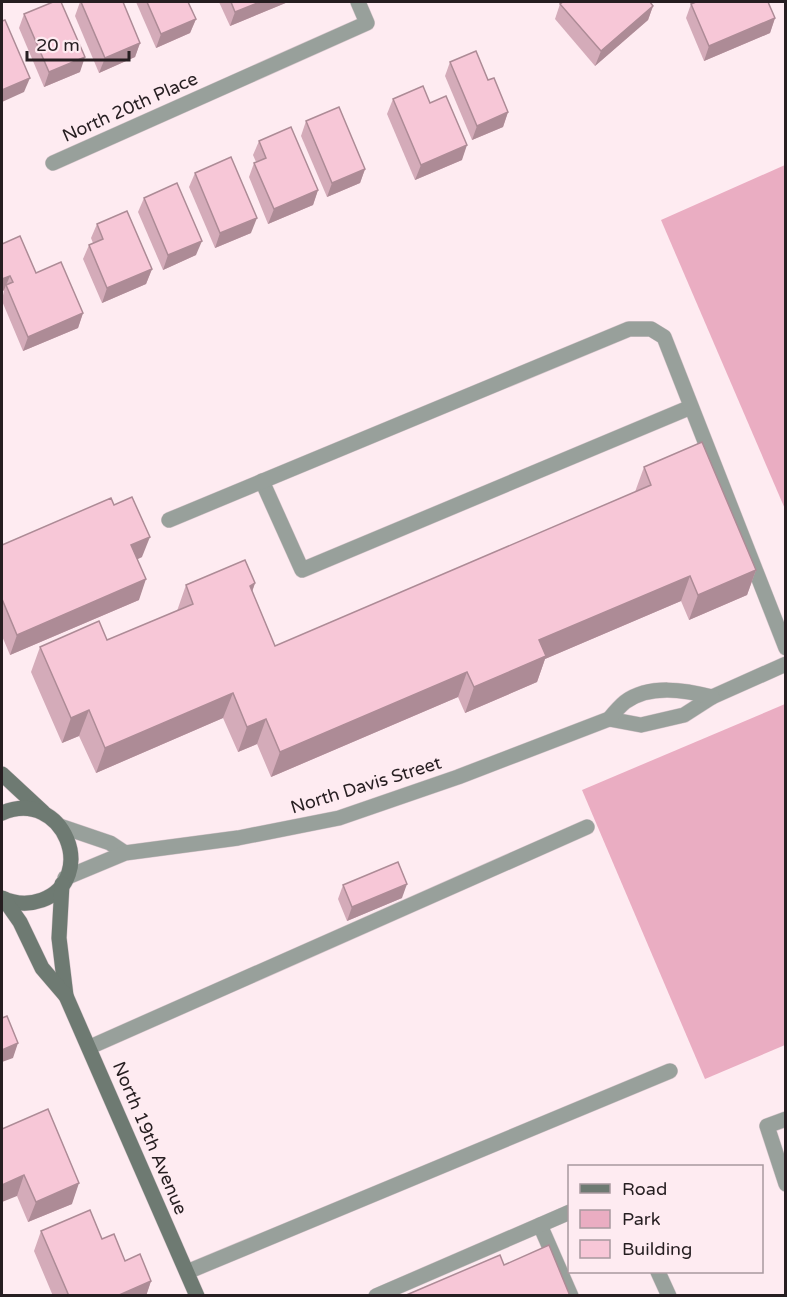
<svg xmlns="http://www.w3.org/2000/svg" width="787" height="1297" font-family="'Varela Round',sans-serif">
	<style>
		.green { fill: #eaadc2 }
		.lines { fill: none; stroke-linecap: round; stroke-linejoin: round }
		.lane-casing { stroke: #d7c6cc; stroke-width: 16 }
		.street-casing { stroke: #d7c6cc; stroke-width: 16 }
		.secondary-casing { stroke: #d7c6cc; stroke-width: 16 }
		.lane { stroke: #98a09b; stroke-width: 15 }
		.street { stroke: #98a09b; stroke-width: 15 }
		.secondary { stroke: #6e7a72; stroke-width: 15 }
		.wall { fill: #d4abb9 }
		.shaded-wall { fill: #ad8b96 }
		.building { fill: #f7c7d7; stroke: #ad8b96; stroke-width: 1.5 }
		.labels { text-anchor: middle; dominant-baseline: central; stroke-width: 4.5; stroke-linejoin: round; paint-order: stroke }
		.street-label { font-size: 18px; fill: #261e21; stroke: #feebf1 }
	</style>
	<rect width="100%" height="100%" fill="#feebf1"/>
	<!-- green -->
	<g class="green">
		<polygon points="785,165 785,509 661,220"/>
		<polygon points="785,704 785,1045 705,1079 582,790"/>
	</g>
	<g class="lines">
		<!-- lane casing -->
		<g class="lane-casing">
			<g id="lane">
				<polyline points="262,481 302,570 691,407"/>
				<polyline points="169,520 629,329 651,329 664,337 786,648"/>
				<polyline points="90,1047 587,827"/>
				<polyline points="786,1119 767,1126 786,1184"/>
				<polyline points="540,1225 571,1296"/>
				<polyline points="187,1272 670,1071"/>
				<polyline points="658,1272 669,1296"/>
				<polyline points="376,1296 570,1212"/>
			</g>
		</g>
		<!-- street casing -->
		<g class="street-casing">
			<g id="street">
				<polyline points="53,163 367,23 358,2"/>
				<polyline points="609,719 641,725 684,715 712,697 786,664"/>
				<polyline points="60,826 110,843 125,853"/>
				<path d="M65,878L125,853L238,838L339,818L458,777L609,719C614,713 620,706 625,702C650,684 685,690 712,697"/>
			</g>
		</g>
		<!-- secondary casing -->
		<g class="secondary-casing">
			<g id="secondary">
				<polyline points="2,774 43,812"/>
				<path d="M2,813C64,787 99,879 42,900C28,905 15,904 2,898"/>
				<polyline points="62,884 59,938 66,996"/>
				<polyline points="4,899 20,922 42,968 66,996 197,1296"/>
			</g>
		</g>
		<!-- lane -->
		<use href="#lane" class="lane"/>
		<!-- street -->
		<use href="#street" class="street"/>
		<!-- secondary -->
		<use href="#secondary" class="secondary"/>
	</g>
	<!-- wall -->
	<g class="wall">
		<polygon points="80,2 140,43 135,57 99,73 75,16"/>
		<polygon points="136,2 188,2 196,19 190,33 156,48"/>
		<polygon points="219,2 288,2 230,26"/>
		<polygon points="560,4 653,6 648,20 595,66 555,19"/>
		<polygon points="691,4 775,18 770,33 704,61 686,18"/>
		<polygon points="24,14 80,72 44,87 19,28"/>
		<polygon points="450,62 488,80 508,112 503,127 472,140 445,76"/>
		<polygon points="393,99 430,103 462,160 415,180 387,114"/>
		<polygon points="306,121 365,169 360,183 327,197 301,136"/>
		<polygon points="259,141 318,190 313,205 268,224 249,177 254,163 256,162 253,155"/>
		<polygon points="195,173 251,233 215,248 189,187"/>
		<polygon points="144,198 196,255 163,270 138,212"/>
		<polygon points="97,224 152,269 146,284 102,303 83,259 89,245 93,243 91,238"/>
		<polygon points="2,244 83,313 78,328 23,351 2,301 4,290 2,292"/>
		<polygon points="644,467 756,570 747,595 689,620 681,601 545,659 537,682 465,713 458,697 271,777 257,744 238,752 223,718 96,773 79,736 62,743 31,672 40,647 107,640 177,611 186,585 255,583 252,592 275,646 635,492"/>
		<polygon points="114,505 142,557 138,559 139,600 10,655 2,636 2,545"/>
		<polygon points="343,885 402,898 347,921 338,899"/>
		<polygon points="2,1129 72,1204 28,1222 17,1196"/>
		<polygon points="41,1231 102,1239 125,1261 151,1281 146,1296 53,1296 34,1251"/>
	</g>
	<!-- shaded-wall -->
	<g class="shaded-wall">
		<polygon points="260,2 288,2 230,26 235,12"/>
		<polygon points="653,6 648,20 595,66 601,51"/>
		<polygon points="775,18 770,33 704,61 709,46"/>
		<polygon points="196,19 190,33 156,48 161,34"/>
		<polygon points="140,43 135,57 99,73 105,58"/>
		<polygon points="85,57 80,72 44,87 49,72"/>
		<polygon points="30,78 24,92 2,102 2,90"/>
		<polygon points="508,112 503,127 472,140 477,126"/>
		<polygon points="467,145 462,160 415,180 421,165"/>
		<polygon points="365,169 360,183 327,197 332,183"/>
		<polygon points="318,190 313,205 268,224 274,209"/>
		<polygon points="257,218 251,233 215,248 220,233"/>
		<polygon points="202,241 196,255 163,270 168,255"/>
		<polygon points="152,269 146,284 102,303 107,288"/>
		<polygon points="10,276 4,290 2,292 2,279"/>
		<polygon points="83,313 78,328 23,351 28,337"/>
		<polygon points="150,537 142,557 124,565 131,545"/>
		<polygon points="756,570 747,595 689,620 698,595"/>
		<polygon points="690,576 681,601 545,659 537,682 465,713 474,687 539,640"/>
		<polygon points="146,579 139,600 10,655 17,635"/>
		<polygon points="255,583 246,609 250,586"/>
		<polygon points="467,672 458,697 271,777 280,752"/>
		<polygon points="233,693 223,718 96,773 105,748"/>
		<polygon points="89,710 79,736 62,743 71,718"/>
		<polygon points="266,719 257,744 238,752 247,727"/>
		<polygon points="407,884 402,898 347,921 352,907"/>
		<polygon points="18,1043 13,1058 2,1062 2,1050"/>
		<polygon points="24,1175 17,1196 2,1202 2,1185"/>
		<polygon points="79,1183 72,1204 28,1222 36,1202"/>
		<polygon points="151,1281 146,1296 117,1296"/>
	</g>
	<!-- building -->
	<g class="building">
		<polygon points="53,2 61,2 85,57 49,72 24,14"/>
		<polygon points="81,2 123,2 140,43 105,58"/>
		<polygon points="147,2 188,2 196,19 161,34"/>
		<polygon points="231,2 260,2 235,12"/>
		<polygon points="563,2 650,2 653,6 601,51 560,4"/>
		<polygon points="696,2 768,2 775,18 709,46 691,4"/>
		<polygon points="5,20 30,78 2,90 2,21"/>
		<polygon points="476,51 488,80 494,78 508,112 477,126 450,62"/>
		<polygon points="423,86 430,103 446,96 467,145 421,165 393,99"/>
		<polygon points="339,107 365,169 332,183 306,121"/>
		<polygon points="291,127 318,190 274,209 254,163 266,158 259,141"/>
		<polygon points="231,157 257,218 220,233 195,173"/>
		<polygon points="177,183 202,241 168,255 144,198"/>
		<polygon points="127,211 152,269 107,288 89,245 103,239 97,224"/>
		<polygon points="20,236 36,273 61,262 83,313 28,337 6,285 13,282 10,276 2,279 2,244"/>
		<polygon points="702,442 756,570 698,595 690,576 539,640 546,656 474,687 467,672 280,752 266,719 247,727 233,693 105,748 89,710 71,718 40,647 99,621 107,640 193,604 186,585 245,560 255,583 250,586 275,646 651,485 644,467"/>
		<polygon points="132,497 150,537 131,545 146,579 17,635 2,599 2,545 111,498 114,505"/>
		<polygon points="398,862 407,884 352,907 343,885"/>
		<polygon points="7,1016 18,1043 2,1050 2,1018"/>
		<polygon points="48,1109 79,1183 36,1202 24,1175 2,1185 2,1129"/>
		<polygon points="90,1210 102,1239 114,1234 125,1261 140,1254 151,1281 117,1296 69,1296 41,1231"/>
		<polygon points="549,1245 570,1296 404,1296 500,1255 504,1265"/>
	</g>
	<g class="labels">
		<!-- street labels -->
		<g class="street-label">
			<text transform="translate(130 107) rotate(-24)">North 20th Place</text>
			<text transform="translate(366 785) rotate(-17)">North Davis Street</text>
			<text transform="translate(150 1138) rotate(67)">North 19th Avenue</text>
		</g>
	</g>
	<!-- border -->
	<rect width="787" height="1297" fill="none" stroke="#261e21" stroke-width="6"/>
	<!-- legend -->
	<rect x="568" y="1165" width="195" height="108" fill="#feebf1" stroke="#a8999e" stroke-width="1.5"/>
	<rect x="580" y="1184" width="30" height="9" fill="#6e7a72" stroke="#a8999e" stroke-width="1.5"/>
	<text x="622" y="1195" font-size="18" fill="#261e21">Road</text>
	<rect x="580" y="1210" width="30" height="18" fill="#eaadc2" stroke="#a8999e" stroke-width="1.5"/>
	<text x="622" y="1225" font-size="18" fill="#261e21">Park</text>
	<rect x="580" y="1240" width="30" height="18" fill="#f7c7d7" stroke="#a8999e" stroke-width="1.5"/>
	<text x="622" y="1255" font-size="18" fill="#261e21">Building</text>
	<!-- scale -->
	<path d="M27 51v9h102v-9" fill="none" stroke="#261e21" stroke-width="3"/>
	<text x="36" y="51" font-size="18" fill="#261e21" stroke="#feebf1" stroke-width="4.5" paint-order="stroke">20 m</text>
</svg>
